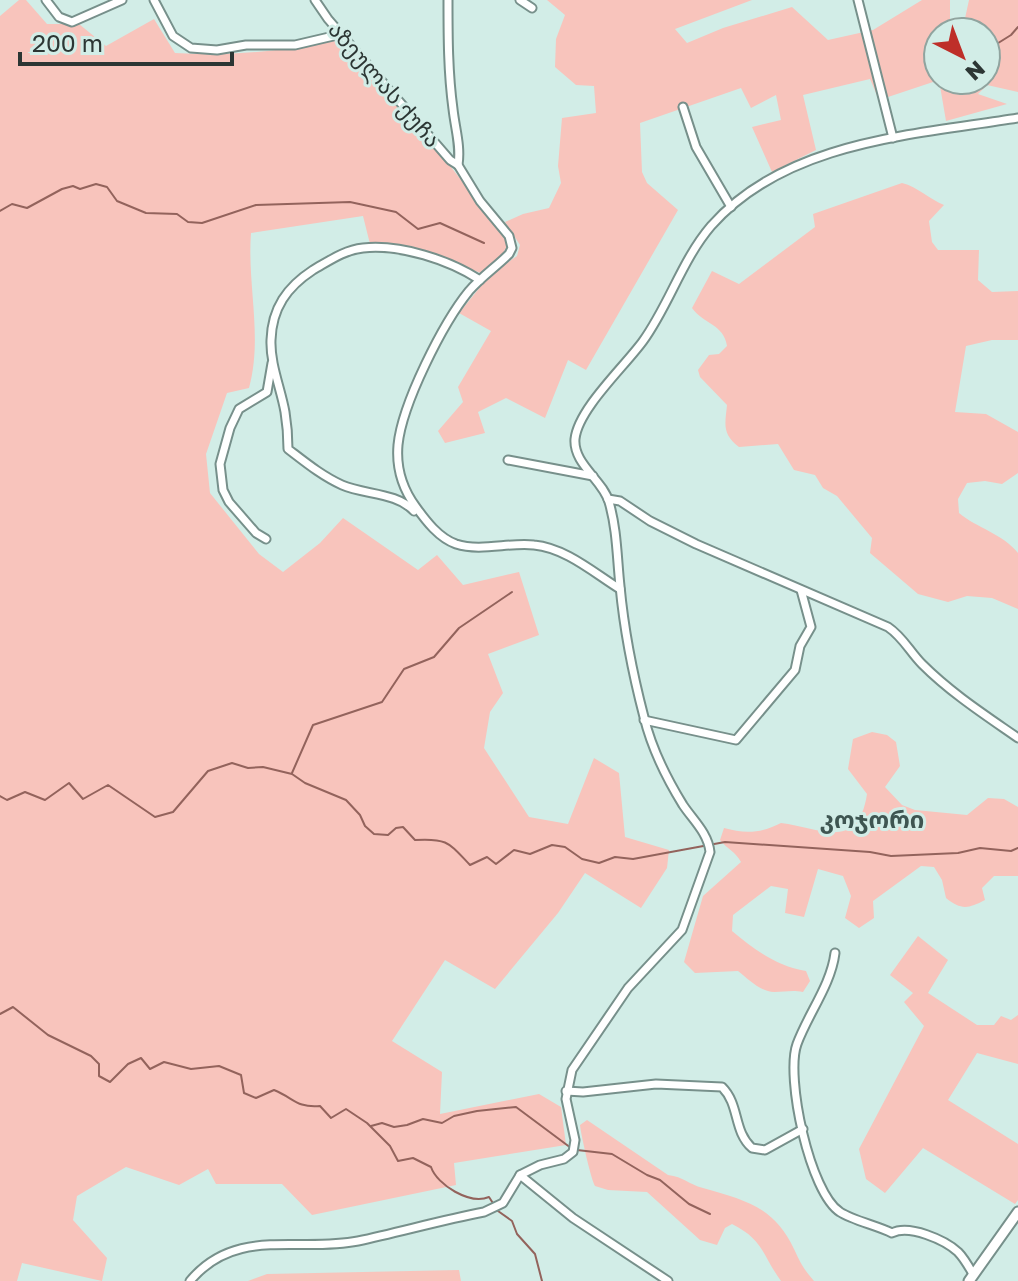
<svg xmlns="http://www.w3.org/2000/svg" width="1018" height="1281" font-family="'Golos Text','Noto Sans Georgian',sans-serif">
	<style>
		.green { fill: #f8c4bc; fill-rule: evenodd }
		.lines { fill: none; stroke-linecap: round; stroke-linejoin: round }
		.stream { stroke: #93635c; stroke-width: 2 }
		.minor-casing { stroke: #77908b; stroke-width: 11 }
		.secondary-casing { stroke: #77908b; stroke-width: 13 }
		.minor { stroke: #fff; stroke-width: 7 }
		.secondary { stroke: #fff; stroke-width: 9 }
		.labels { text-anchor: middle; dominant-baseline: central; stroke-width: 6; stroke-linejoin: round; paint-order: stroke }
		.street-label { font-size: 22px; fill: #2c3634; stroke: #d2ede7 }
		.neighbourhood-label { font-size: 24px; font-weight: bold; fill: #3e5551; stroke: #d2ede7 }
	</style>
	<rect width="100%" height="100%" fill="#d2ede7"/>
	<!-- green -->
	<g class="green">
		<path d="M19,0H26L47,24H79L106,46L154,19L175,53C232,56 286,52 341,38L440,153L505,236L507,246L501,257L481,273L404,247L370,244L363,216L251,233C247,285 263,337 249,388L227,393L206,454L210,493L259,554L283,572L320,543L343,518L418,570L437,555L463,585L519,572L539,635L488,654L503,693L490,712L484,748L529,817L568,824L594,758L619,773L625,837L669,850L667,868L641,908L585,873L558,913L495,989L445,960L392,1041L442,1072L440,1114L539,1094L561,1107L566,1145L454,1163L456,1185L312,1215L282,1184H216L208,1169L179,1185L126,1167L77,1196L73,1220L107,1258L102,1281L22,1263L17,1281H0V16Z"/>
		<path d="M547,0H752L675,29L687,43L723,28L792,7L828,40L873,30L922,0H950V21L964,23L969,0H1018V92L987,85L978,94L1007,104L946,121L939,80L879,100L870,79L803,95L816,150L772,172L752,127L781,120L776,95L751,108L741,88L640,123L642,172L647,183L678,210L586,370L568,360L545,418L506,398L478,412L485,433L445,443L438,431L463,402L458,387L491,331L459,313L490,275L517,256L520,245L505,222L523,214L549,208L561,183L558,166L562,118L596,113L594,86L576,85L555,67L556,39L565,15ZM938,32H986V80H938Z"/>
		<path d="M902,183C918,187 929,199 944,205L929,221L932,242L938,250H979L978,280L992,292L1018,291V340H992L966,346L955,412L986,414L1018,432V473L1002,484L985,481L967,483L958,499L959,513C977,528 1003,534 1018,553V609L992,598L967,596L948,602L918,594L870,553L872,538L837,496L823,488L815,475L794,470L778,444L739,447C722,434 725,425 727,405L700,377L698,370L709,355L719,354L727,346C724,324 703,324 692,308L712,271L739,284L815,227L813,214Z"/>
		<path d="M872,732L887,735L896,742L900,766L885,787L902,805L915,810L967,815L988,798L1004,799L1018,807V876H994L982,888L985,900C968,909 961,910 946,898L942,880L934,867L921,866L873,901L874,918L859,928L845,918L851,896L843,876L818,869L804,917L785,913L788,889L771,886L733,915L732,931C755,950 776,966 806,971L810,981L803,992C792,990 785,992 774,992C761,992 748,979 738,971L695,973L684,962L703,896L741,862C735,851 727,849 720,840L724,828C745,834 762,833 781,823C821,828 858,852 867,794L848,769L853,739Z"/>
		<polygon points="918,936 948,960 928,993 977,1025 994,1025 1001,1016 1011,1020 1018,1015 1018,1064 977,1053 948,1100 1018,1144 1018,1200 1015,1204 923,1148 885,1193 866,1179 859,1149 924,1026 904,1002 913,993 890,975"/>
		<path d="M587,1120L668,1175C684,1177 688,1184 703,1188C744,1200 774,1206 794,1249C801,1264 803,1268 814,1281H781C762,1255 764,1240 732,1224L725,1228L717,1245L700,1240L647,1192L608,1190L595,1186C591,1179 581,1135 580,1125Z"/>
		<polygon points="459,1270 461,1281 248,1281 267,1274"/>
	</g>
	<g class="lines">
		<!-- stream -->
		<g class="stream">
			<polyline points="987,50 1011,35 1018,27"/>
			<polyline points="0,211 12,204 27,208 62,189 73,186 80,189 96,184 107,187 117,201 146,213 177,214 188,222 202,223 256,205 350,202 396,212 418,229 440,223 484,243"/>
			<polyline points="292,773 313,725 382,702 404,669 434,657 459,628 512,592"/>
			<path d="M0,796L7,800L25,792L45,800L69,783L83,799L108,785L155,817L173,812L208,771L232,763L248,768L263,767L292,774L305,783L346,800L360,815L365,826L374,834L388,835L396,828L403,827L415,840C448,838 449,843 470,865L487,857L496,864L514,850L530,854L552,845L565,847L582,859L599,863L615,857L633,859L725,842L870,852L891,856L958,853L980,848L1011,851L1018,848"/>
			<path d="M0,1014L13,1007L48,1035L91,1056L99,1064V1076L110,1082L128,1064L141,1058L150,1069L164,1062L191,1069L219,1066L241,1075L244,1093L256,1098L274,1090C294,1098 296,1108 320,1106L331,1118L346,1109L367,1123L390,1146L398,1161L413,1158L431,1167C437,1185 470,1205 489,1197L498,1211L512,1221L517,1234L535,1254L542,1281"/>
			<polyline points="371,1126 382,1123 394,1127 407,1125 423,1119 442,1123 454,1116 477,1111 516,1107 571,1148"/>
			<polyline points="577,1150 612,1154 647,1175 660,1180 689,1204 710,1214"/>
		</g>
		<!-- minor casing -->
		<g class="minor-casing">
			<g id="minor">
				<polyline points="46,0 59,17 72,22 122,0"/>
				<polyline points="154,0 173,36 191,48 217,50 246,45 295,45 342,34"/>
				<polyline points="315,0 328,19 450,160 458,165"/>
				<path d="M448,0C448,36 448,72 453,109C455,128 461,146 458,165L480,201L509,236L512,248L509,254C496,267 481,277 469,291C443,323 402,404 398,445C396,468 402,488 416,507C426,521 439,538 456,544C481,552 509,542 534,545C566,548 594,573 620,589"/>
				<polyline points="520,0 532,8"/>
				<polyline points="858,0 893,138"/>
				<polyline points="683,107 696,147 731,207"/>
				<polyline points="508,460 593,476"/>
				<path d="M608,499L620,501L650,521L696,544L888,627C903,637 910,652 922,664C951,693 985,715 1018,738"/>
				<path d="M414,511C396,492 365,495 342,485C322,476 305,462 288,449C288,437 287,424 285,412C281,389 270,364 271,340C272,308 287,287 313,270C329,261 344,250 363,248C401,244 449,260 480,280"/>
				<polyline points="266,539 256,533 229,502 223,490 220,464 230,428 239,409 267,392 272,363"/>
				<polyline points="644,720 736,740 795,670 800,646 811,627 801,590"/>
				<path d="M835,953C831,985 808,1014 797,1044C785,1077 810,1193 840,1212C852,1220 878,1226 892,1233C909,1224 945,1240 958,1252C964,1258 969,1267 973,1274"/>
				<path d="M566,1091L583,1092L656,1084L722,1087C740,1105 733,1131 752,1148L765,1150L803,1129"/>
				<polyline points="520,1175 573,1218 668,1281"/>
				<path d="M190,1281C236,1226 298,1253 358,1241C400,1232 442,1220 484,1212L503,1203L520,1175L540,1165L564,1159L573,1152L575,1140L566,1099L572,1070L628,988L682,930L710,852C708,833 693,820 683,805C667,779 651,746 644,717C633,675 624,629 620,586C617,558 617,529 609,502C603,480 573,464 575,439C578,409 625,366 643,341C669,305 682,260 711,226C786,141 913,135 1018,118"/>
			</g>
		</g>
		<!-- secondary casing -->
		<g class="secondary-casing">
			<polyline id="secondary" points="969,1281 1018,1212"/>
		</g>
		<!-- minor -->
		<use href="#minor" class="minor"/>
		<!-- secondary -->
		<use href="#secondary" class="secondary"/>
	</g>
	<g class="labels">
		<!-- street labels -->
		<g class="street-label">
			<text transform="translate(385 84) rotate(49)">აზეულას ქუჩა</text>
		</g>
		<!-- neighbourhood labels -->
		<g class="neighbourhood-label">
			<text x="872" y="818">კოჯორი</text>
		</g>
	</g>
	<!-- north arrow -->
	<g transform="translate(962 56) rotate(138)"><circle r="38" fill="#d2ede7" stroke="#90a49f" stroke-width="2"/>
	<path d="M0-6L14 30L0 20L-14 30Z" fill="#be2f29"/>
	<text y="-12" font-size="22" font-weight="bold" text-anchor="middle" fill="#2c3634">N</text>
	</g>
	<!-- scale -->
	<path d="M20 52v12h212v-12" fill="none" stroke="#2c3634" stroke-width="4"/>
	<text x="32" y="52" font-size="24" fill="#2c3634" stroke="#d2ede7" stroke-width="6" paint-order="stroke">200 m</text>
</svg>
